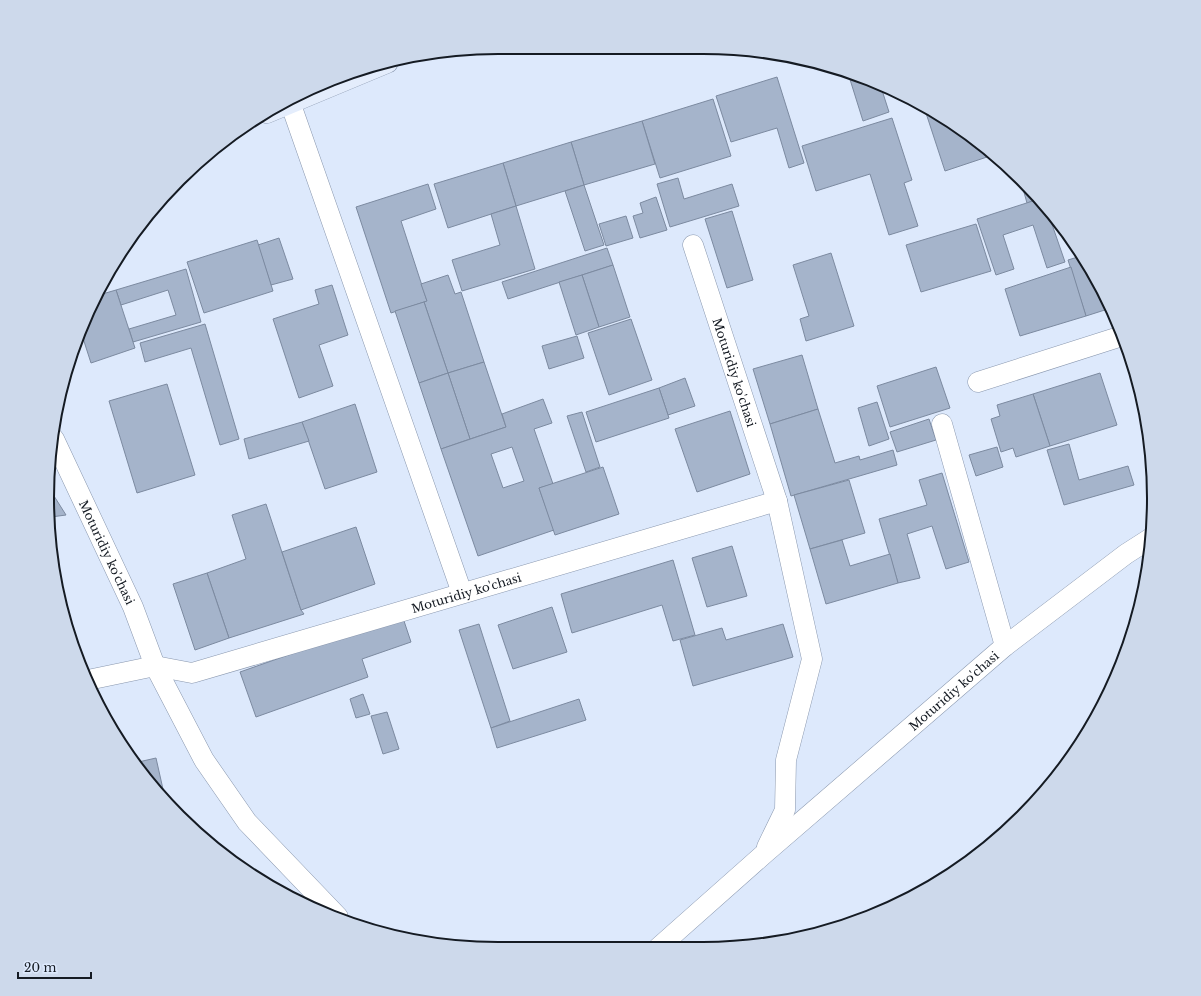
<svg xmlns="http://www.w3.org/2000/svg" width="1201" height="996" font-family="'Libre Baskerville',serif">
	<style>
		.building { fill: #a5b4cb; stroke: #7c8aa0; fill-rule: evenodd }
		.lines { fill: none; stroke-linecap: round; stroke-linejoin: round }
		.street-casing { stroke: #8997ae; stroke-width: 21 }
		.secondary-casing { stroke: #8997ae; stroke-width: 23 }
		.street { stroke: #fff; stroke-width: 20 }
		.secondary { stroke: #e4edfc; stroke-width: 22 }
		.labels { text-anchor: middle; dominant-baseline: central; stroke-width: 4; stroke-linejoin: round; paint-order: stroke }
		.street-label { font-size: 12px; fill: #151b23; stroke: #dde9fc }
		.rim { fill: none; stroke: #151b23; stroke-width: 2 }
	</style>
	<rect width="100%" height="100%" fill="#dde9fc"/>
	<!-- building -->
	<g class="building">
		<polygon points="848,73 880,84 889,112 863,121"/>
		<polygon points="777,77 804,163 789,168 777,128 731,142 716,96"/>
		<polygon points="713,99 731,156 660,178 642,121"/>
		<polygon points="924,107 953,123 993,155 945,171"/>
		<polygon points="892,118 912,180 904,183 918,226 889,235 870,174 816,191 802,146"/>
		<polygon points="642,121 655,164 584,185 571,142"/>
		<polygon points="571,142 584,185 516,206 503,163"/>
		<polygon points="503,163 516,206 448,228 434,184"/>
		<polygon points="678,178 684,199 732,184 739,206 670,227 657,184"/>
		<polygon points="1020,178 1022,179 1039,199 1027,203"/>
		<polygon points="428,184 436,209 401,221 427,301 391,313 356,207"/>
		<polygon points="584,185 604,245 585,251 565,191"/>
		<polygon points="656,197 667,230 640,238 633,216 643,213 640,203"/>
		<polygon points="1039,199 1046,207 1065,262 1047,268 1033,225 1003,235 1014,269 996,275 977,219"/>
		<polygon points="516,206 535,269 462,291 452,260 500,245 491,214"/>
		<polygon points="732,211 753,280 727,288 705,219"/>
		<polygon points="626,216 633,238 606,246 599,224"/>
		<polygon points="976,224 991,271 921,292 906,245"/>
		<polygon points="279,238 293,279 271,285 258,245"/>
		<polygon points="257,240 273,291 204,313 187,262"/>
		<polygon points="607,248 613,265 508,299 502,282"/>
		<polygon points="831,253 854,326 806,341 800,319 809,316 793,265"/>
		<polygon points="1081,256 1108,299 1111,308 1086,316 1068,260"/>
		<polygon points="613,265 630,317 599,327 582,275"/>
		<polygon points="1071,267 1086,316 1020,336 1005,289"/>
		<polygon points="186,269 201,322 133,342 129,329 176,315 168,290 121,305 116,290"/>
		<polygon points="448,275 455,294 461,292 484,362 448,373 424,302 427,301 421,284"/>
		<polygon points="582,275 599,327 576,335 559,282"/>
		<polygon points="332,285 348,335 319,345 333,386 299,398 273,319 319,304 315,290"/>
		<polygon points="116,290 135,348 91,363 81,332 99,295"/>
		<polygon points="424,302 448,373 419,383 395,311"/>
		<polygon points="631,319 652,380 609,395 588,333"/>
		<polygon points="205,324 239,439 220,445 191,348 145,362 140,343"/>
		<polygon points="577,336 584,358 549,369 542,346"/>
		<polygon points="802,355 818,409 770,424 753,369"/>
		<polygon points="484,362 506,427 470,439 448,373"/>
		<polygon points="936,367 950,408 890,427 877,386"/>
		<polygon points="1134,369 1139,381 1143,407 1140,408 1129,371"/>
		<polygon points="448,373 470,439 441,449 419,383"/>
		<polygon points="1100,373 1117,425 1050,446 1033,394"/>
		<polygon points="685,378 695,406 668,415 659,388"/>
		<polygon points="167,384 195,475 137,493 109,401"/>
		<polygon points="659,388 669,418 596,442 586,412"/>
		<polygon points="1033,394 1050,446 1016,457 1013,448 1001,452 991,419 1000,416 997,405"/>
		<path d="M543,399L552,423L534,429L553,484L539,488L554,530L478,556L441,449L506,427L502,414ZM512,447L524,481L503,488L491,454Z"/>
		<polygon points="877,402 889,439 869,446 858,408"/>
		<polygon points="355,404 377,472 325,489 302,422"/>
		<polygon points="818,409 835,463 859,456 860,460 893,450 897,465 791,496 770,424"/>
		<polygon points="730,411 750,474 697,492 675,429"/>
		<polygon points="582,412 600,467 586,472 567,416"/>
		<polygon points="929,419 936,440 897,452 890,432"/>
		<polygon points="302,422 309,441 249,459 244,439"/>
		<polygon points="1069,444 1079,480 1128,466 1134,485 1064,505 1047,450"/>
		<polygon points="997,447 1003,467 976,476 969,455"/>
		<polygon points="603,467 619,514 555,535 539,488"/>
		<polygon points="942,473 969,562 946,569 932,526 907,534 920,578 898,583 879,519 927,505 919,480"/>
		<polygon points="849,480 865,533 810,549 794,495"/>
		<polygon points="49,488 66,515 51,517"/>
		<polygon points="266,504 301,610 304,614 229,638 207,573 246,559 232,515"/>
		<polygon points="356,527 375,584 301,610 282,552"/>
		<polygon points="842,540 850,566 890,554 898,583 826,604 810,549"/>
		<polygon points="732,546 747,596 707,607 692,558"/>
		<polygon points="673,560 695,635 673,641 662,605 572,633 561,594"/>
		<polygon points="207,573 229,638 195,650 173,584"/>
		<polygon points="552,607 567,652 513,669 498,625"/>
		<polygon points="402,615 411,642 362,659 368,677 256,717 240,672"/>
		<polygon points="479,624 510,721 491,728 459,630"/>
		<polygon points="783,624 793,657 693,686 680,640 722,628 726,640"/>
		<polygon points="363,694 370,714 356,718 350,699"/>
		<polygon points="579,699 586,720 497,748 491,728"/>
		<polygon points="387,712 399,749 383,754 371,716"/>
		<polygon points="156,758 165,798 140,773 134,763"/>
	</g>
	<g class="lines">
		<!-- street casing -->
		<g class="street-casing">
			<g id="street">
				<polyline points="290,102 462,593"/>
				<path id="s1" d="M693,245L777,501L812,659L786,760L785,810L767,847"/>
				<polyline points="978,382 1122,336"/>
				<polyline points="942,424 1005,646"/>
				<path id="s2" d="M54,439L133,607L155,666L204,760L247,822L338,917"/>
				<path id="s3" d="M88,680L155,666L192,673L777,501"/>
				<path id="s4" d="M658,948L764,854L1005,646L1126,554L1151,538"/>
			</g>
		</g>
		<!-- secondary casing -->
		<g class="secondary-casing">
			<polyline id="secondary" points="267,112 387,62"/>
		</g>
		<!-- street -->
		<use href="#street" class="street"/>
		<!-- secondary -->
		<use href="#secondary" class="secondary"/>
	</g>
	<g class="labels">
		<!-- street labels -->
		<g class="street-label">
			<text stroke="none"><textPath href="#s1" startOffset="134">Moturidiy ko'chasi</textPath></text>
			<text stroke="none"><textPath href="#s2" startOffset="125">Moturidiy ko'chasi</textPath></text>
			<text stroke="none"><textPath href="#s3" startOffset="392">Moturidiy ko'chasi</textPath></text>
			<text stroke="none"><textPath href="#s4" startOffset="392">Moturidiy ko'chasi</textPath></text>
		</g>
	</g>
	<!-- crop -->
	<path d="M0 0H1201V996H0ZM498 54H703A444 444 0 0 1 1147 498V498A444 444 0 0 1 703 942H498A444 444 0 0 1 54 498V498A444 444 0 0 1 498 54Z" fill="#cdd9eb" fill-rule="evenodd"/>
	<path class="rim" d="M498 54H703A444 444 0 0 1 1147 498V498A444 444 0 0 1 703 942H498A444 444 0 0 1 54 498V498A444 444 0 0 1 498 54Z"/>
	<!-- scale -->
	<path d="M18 972v6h73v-6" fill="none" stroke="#151b23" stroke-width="2"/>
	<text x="24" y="972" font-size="12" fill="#151b23" stroke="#dde9fc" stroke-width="3" paint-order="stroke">20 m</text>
</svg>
